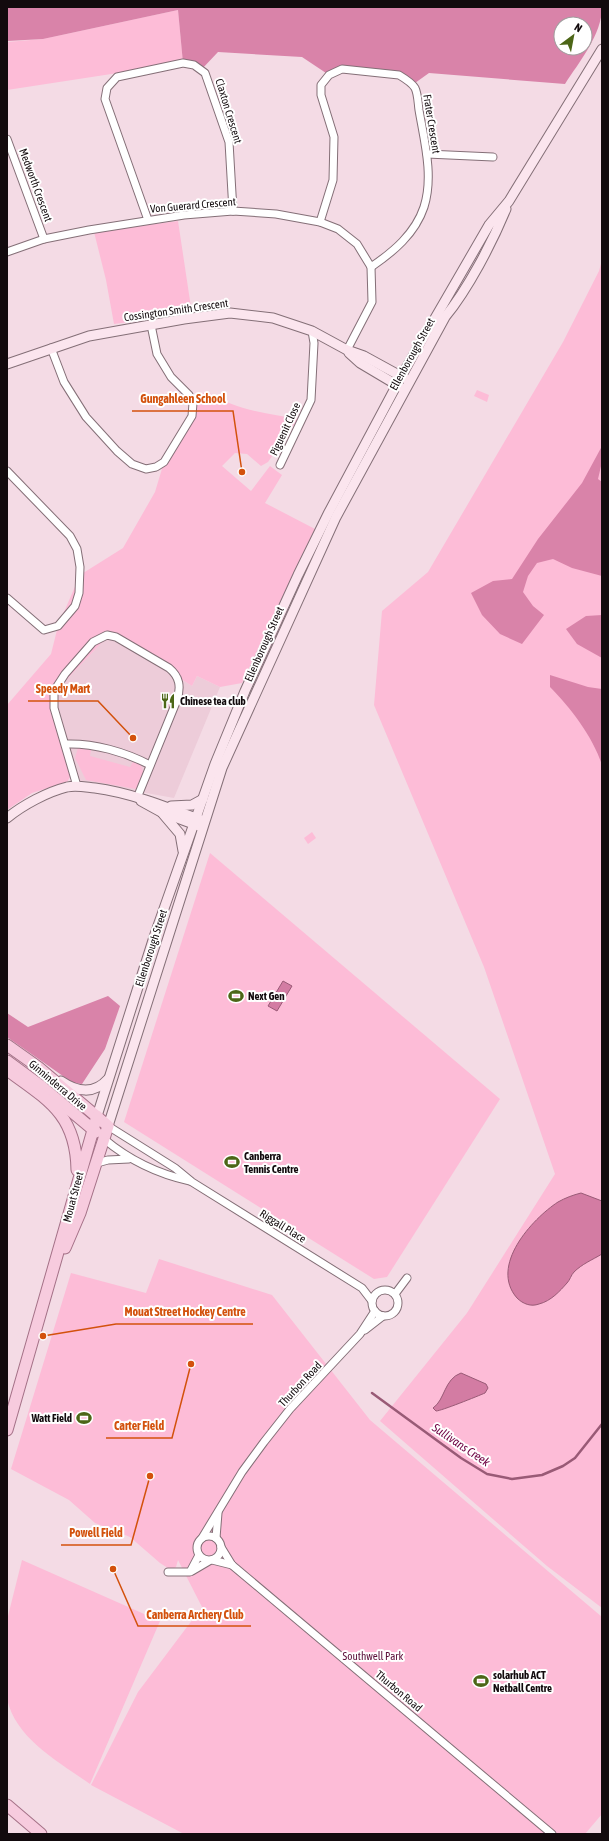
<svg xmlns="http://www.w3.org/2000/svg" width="609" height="1841" font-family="'Asap Condensed',sans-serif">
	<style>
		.built { fill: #edccd9 }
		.green { fill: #fdbcd7 }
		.forest { fill: #d983a9; fill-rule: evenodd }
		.water { fill: #d37ca3; stroke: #995a76 }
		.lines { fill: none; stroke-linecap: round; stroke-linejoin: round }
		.stream { stroke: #995a76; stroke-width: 2.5 }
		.street-casing { stroke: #846f77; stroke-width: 9 }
		.secondary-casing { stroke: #846f77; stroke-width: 11 }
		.primary-casing { stroke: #a47187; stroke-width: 13 }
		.street { stroke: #fff; stroke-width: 7 }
		.secondary { stroke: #fbe5ee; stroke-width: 9 }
		.primary { stroke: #f7cbde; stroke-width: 11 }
		.labels { text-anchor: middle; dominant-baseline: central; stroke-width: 4; stroke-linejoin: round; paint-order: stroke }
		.street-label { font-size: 11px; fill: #120a0d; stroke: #fff }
		.poi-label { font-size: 11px; font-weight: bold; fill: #120a0d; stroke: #fff; text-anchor: start }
		.park-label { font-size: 11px; fill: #590b37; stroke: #fff }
		.water-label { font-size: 12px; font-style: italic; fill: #6d0042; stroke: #fff }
		.leader { fill: none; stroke: #d3510c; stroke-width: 1.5 }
		.callout-dot { fill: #d3510c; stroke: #fff; stroke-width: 1.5 }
		.callout-label { font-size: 12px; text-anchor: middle; font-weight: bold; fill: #d3510c; stroke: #fff; stroke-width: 4; stroke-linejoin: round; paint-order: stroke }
	</style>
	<rect width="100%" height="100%" fill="#f4dbe5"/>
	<!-- built -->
	<polygon class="built" points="110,634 192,686 197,676 220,687 174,798 80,781 53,694"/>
	<!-- green -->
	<g class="green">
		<polygon points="178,10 183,63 7,90 7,42 43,39"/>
		<polygon points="178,221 192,314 114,324 106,280 94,232"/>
		<polygon points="602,260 602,1608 547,1566 380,1421 467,1313 555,1174 484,967 374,705 382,611 428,572 563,342 599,271"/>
		<polygon points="477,390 489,395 487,402 474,396"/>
		<path d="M206,391C236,410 264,413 298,419L268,462L261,466L247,454L235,453L222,466L251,491L270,466L282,475L265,503L315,529L242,683L220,687L197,676L192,686L110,634L53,694L57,730L72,774L67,782L32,793L7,810V705L51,654L58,626L80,575L123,548L155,492L164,462L183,432L196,399Z"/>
		<polygon points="78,748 85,748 91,750 90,756 130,767 133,762 141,765 143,772 136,789 86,780 75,758"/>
		<polygon points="312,832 316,838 308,844 304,838"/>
		<polygon points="210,853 500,1099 387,1277 374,1279 124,1122"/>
		<polygon points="159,1259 272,1295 370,1420 602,1617 602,1814 585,1834 184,1834 91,1785 138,1692 202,1607 178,1560 176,1567 171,1570 160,1563 130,1537 95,1523 69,1500 11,1469 71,1273 146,1293"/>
		<path d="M22,1560L160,1621L90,1784C59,1762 16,1739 7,1699V1620Z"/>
	</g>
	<!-- forest -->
	<g class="forest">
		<path d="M7,7H602C602,35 579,62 565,84L429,73L415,83L399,75L342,69L329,75L302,57L218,52L201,70L183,63L178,10L43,39L7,41ZM561,24H585V48H561Z"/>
		<polygon points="602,446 602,462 598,479 602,482 602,576 572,568 553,559 537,563 528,576 523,592 533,606 544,615 522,644 500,634 482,615 471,593 493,581 512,579 538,539 582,483"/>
		<polygon points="602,615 602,658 577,644 566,629 586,616"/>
		<path d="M550,675L588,687L602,689V765C593,737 571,708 550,687Z"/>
		<polygon points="108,996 120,1006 105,1049 82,1084 73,1083 7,1037 7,1013 28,1027"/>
	</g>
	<!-- water -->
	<g class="water">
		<polygon points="283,981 292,986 277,1011 268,1006"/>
		<path d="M581,1193L602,1201V1254C592,1260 582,1264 574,1272C571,1275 570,1280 567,1283C560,1291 551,1301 539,1304C531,1307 523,1304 517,1298C489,1266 532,1219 558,1202C565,1198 573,1195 581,1193Z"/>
		<path d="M461,1373L486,1384L488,1388L485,1393C478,1396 441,1411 436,1411L433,1408C445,1400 444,1379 461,1373Z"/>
	</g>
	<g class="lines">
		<!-- stream -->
		<polyline class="stream" points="372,1393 461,1458 487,1474 512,1479 542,1475 563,1466 575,1458 602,1424"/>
		<!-- street casing -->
		<g class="street-casing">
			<g id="street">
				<polyline points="7,139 44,239"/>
				<polyline points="427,154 493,157"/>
				<polyline points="148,220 105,99 107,88 117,77 183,63 194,65 205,73 229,142 233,211"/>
				<path d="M320,222L333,180L334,137L321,95V85L329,75L342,69L399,75C404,78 412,83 415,88C418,94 418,103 419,110C424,140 434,176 424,207C415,234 393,252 371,267"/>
				<polyline points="7,252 44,239 89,230 184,215 233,211 276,214 320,222 338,229 357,244 371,267 372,302 347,350"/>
				<polyline points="51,348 64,382 86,417 117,451 132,464 146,469 156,467 164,462 192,416 193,403 189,395 171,377 157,354 151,325"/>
				<polyline points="280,465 311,400 314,343 312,331"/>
				<polyline points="7,471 70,536 77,549 80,567 79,593 75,606 58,626 44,630 7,598"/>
				<path d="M66,744C94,743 125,752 150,765"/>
				<path d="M77,786L54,708V691L65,674L93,642L107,635L116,637L169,668C180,677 181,687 177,700L137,798"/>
				<polyline points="108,1126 175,1168 192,1182 362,1288 372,1301"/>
				<path d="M104,1139C129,1160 158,1174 190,1181"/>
				<polyline points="97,1163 108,1160 129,1159"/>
				<circle cx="385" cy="1303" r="13"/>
				<polyline points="395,1294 407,1278"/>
				<polyline points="365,1330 383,1316"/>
				<circle cx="209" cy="1548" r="12"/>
				<polyline points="202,1538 242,1472 264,1442 290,1409 360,1334 375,1311"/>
				<polyline points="216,1538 218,1513"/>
				<polyline points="221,1547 232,1565 552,1834"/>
				<polyline points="212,1560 232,1565"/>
				<polyline points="192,1571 209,1561"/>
				<polyline points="168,1572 190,1572 199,1555"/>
			</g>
		</g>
		<!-- secondary casing -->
		<g class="secondary-casing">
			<g id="secondary">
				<polyline points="349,353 360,363 402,388"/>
				<polyline points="7,364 89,336 184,319 230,313 273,318 312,331 347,350 364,356 406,379"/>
				<polyline points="141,801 161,812 199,826"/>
				<polyline points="171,806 192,805 203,799"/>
				<polyline points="163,814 180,834 183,851"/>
				<path d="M7,818C23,805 47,792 67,787C76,785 85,787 95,788C132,793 166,807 201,820"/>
				<path d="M61,1081C77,1092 94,1095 108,1079"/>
				<polyline points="97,1116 154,937 215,764 245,691 298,575 329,512 401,377 489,225 509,201 602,49"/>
				<path d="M108,1126L222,768L336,517L445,317C468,289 492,243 506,209"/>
			</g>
		</g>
		<!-- primary casing -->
		<g class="primary-casing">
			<g id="primary">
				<polyline points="7,1045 38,1067 108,1126 80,1213 65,1248"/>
				<polyline points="7,1061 41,1086 96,1132"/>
				<path d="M7,1070C48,1100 76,1114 77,1170"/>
				<polyline points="7,1430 97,1116"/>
				<polyline points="7,1805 41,1834"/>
			</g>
		</g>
		<!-- street -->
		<use href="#street" class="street"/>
		<!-- secondary -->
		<use href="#secondary" class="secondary"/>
		<!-- primary -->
		<use href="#primary" class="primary"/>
	</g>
	<!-- icons -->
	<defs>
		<g id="restaurant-bare" transform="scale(1.2)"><path d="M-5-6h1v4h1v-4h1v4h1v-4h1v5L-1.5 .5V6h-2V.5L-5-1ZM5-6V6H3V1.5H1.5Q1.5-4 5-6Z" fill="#4c6617" stroke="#fff" stroke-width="2.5" paint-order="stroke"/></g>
		<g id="stadium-bare" transform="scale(1.2)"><path d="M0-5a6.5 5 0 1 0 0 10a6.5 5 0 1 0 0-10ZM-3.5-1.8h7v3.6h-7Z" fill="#4c6617" stroke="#fff" stroke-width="2.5" paint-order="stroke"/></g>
	</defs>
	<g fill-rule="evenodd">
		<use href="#restaurant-bare" x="168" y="701"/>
		<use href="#stadium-bare" x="236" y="996"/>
		<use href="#stadium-bare" x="232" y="1162"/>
		<use href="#stadium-bare" x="84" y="1418"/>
		<use href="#stadium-bare" x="481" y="1681"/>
	</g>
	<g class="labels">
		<!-- street labels -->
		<g class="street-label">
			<text transform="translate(229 111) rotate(73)">Claxton Crescent</text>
			<text transform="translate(432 124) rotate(81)">Frater Crescent</text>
			<text transform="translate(36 185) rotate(70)">Medworth Crescent</text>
			<text transform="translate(193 205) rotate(-5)">Von Guerard Crescent</text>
			<text transform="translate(176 310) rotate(-8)">Cossington Smith Crescent</text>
			<text transform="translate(412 354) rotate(-61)">Ellenborough Street</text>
			<text transform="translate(285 429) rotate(-65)">Piguenit Close</text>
			<text transform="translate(264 644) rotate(-66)">Ellenborough Street</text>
			<text transform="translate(151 948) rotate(-72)">Ellenborough Street</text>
			<text transform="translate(58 1085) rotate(40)">Ginninderra Drive</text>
			<text transform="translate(73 1197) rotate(-75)">Mouat Street</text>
			<text transform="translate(283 1226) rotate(32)">Riggall Place</text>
			<text transform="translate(300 1384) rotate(-47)">Thurbon Road</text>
			<text transform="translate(399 1691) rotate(40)">Thurbon Road</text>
		</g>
		<!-- poi labels -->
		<g class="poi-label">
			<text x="180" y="701">Chinese tea club</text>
			<text x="248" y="996">Next Gen</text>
			<text x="244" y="1156">Canberra<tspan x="244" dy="13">Tennis Centre</tspan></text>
			<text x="72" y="1418" text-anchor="end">Watt Field</text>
			<text x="493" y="1675">solarhub ACT<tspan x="493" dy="13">Netball Centre</tspan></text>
		</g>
		<!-- park labels -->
		<g class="park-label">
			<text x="373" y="1656">Southwell Park</text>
		</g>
		<!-- water labels -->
		<g class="water-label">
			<text transform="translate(461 1445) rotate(34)">Sullivans Creek</text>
		</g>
	</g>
	<!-- callouts -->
	<path class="leader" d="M242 472L233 411H132M133 738L98 701H28M43 1336L116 1324H253M191 1364L172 1438H106M150 1476L131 1545H61M113 1569L138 1626H251"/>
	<g class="callout-dot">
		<circle cx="242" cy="472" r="4"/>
		<circle cx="133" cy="738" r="4"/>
		<circle cx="43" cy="1336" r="4"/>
		<circle cx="191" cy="1364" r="4"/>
		<circle cx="150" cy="1476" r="4"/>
		<circle cx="113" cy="1569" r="4"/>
	</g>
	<g class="callout-label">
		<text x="183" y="403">Gungahleen School</text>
		<text x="63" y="693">Speedy Mart</text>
		<text x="185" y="1316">Mouat Street Hockey Centre</text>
		<text x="139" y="1430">Carter Field</text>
		<text x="96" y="1537">Powell Field</text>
		<text x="195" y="1619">Canberra Archery Club</text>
	</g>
	<!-- border -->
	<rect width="609" height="1841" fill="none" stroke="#120a0d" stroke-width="16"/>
	<!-- north arrow -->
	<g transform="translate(573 36) rotate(32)"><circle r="19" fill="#ffffff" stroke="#a09d9e"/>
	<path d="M0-3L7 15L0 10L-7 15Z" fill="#4c6617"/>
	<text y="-6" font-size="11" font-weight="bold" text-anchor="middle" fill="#120a0d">N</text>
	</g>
</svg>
